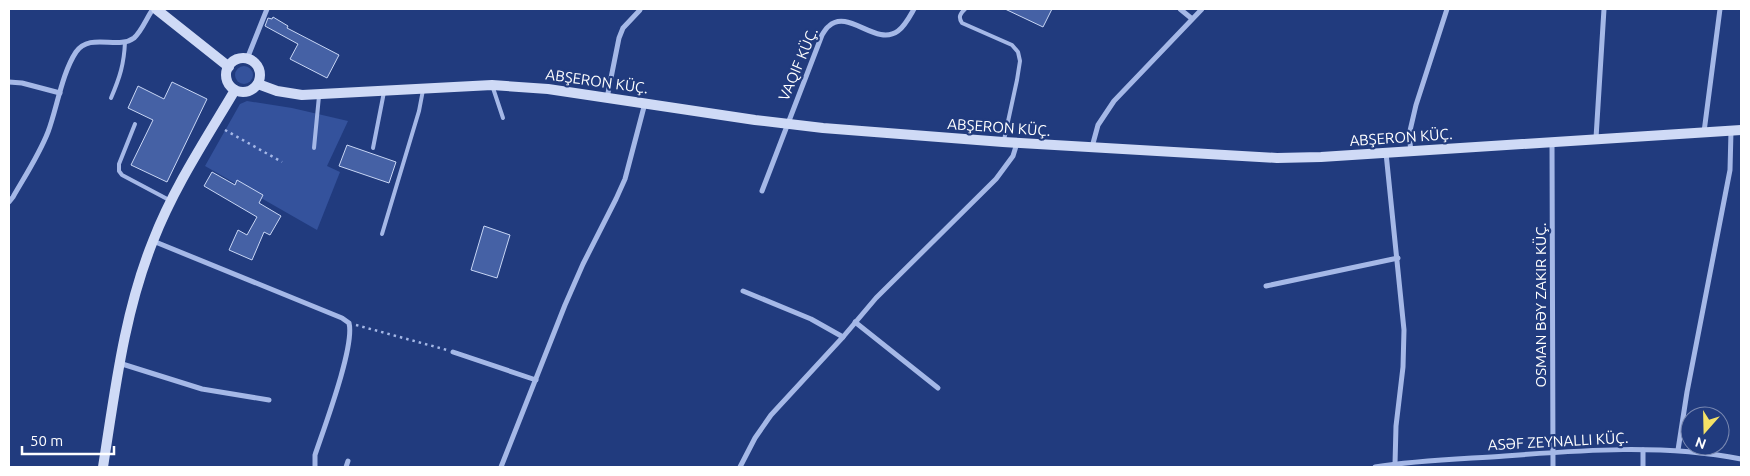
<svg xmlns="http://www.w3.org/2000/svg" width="1750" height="476" font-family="Ubuntu,sans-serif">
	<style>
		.green { fill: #34529c }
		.building { fill: #4561a5; stroke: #c8d6f5 }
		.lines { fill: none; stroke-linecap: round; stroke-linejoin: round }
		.path { stroke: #a5b8e7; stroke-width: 2.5; stroke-dasharray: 2.5 4; stroke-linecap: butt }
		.lane { stroke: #a5b8e7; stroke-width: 4 }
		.street { stroke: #a5b8e7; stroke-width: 5 }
		.secondary { stroke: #cfdaf6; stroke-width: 10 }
		.labels { text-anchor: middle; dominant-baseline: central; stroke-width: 4.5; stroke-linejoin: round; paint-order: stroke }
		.street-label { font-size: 15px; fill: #fff; stroke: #213b7e }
	</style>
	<rect width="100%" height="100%" fill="#213b7e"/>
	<!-- green -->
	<g class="green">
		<circle cx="244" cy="75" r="9"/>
		<polygon points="247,101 292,108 348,121 327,166 340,172 317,230 205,166 240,104"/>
	</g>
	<!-- building -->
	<g class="building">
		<polygon points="1005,9 1052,9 1043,27"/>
		<polygon points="273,17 288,26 287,28 339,55 327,78 290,59 298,44 265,26 268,18 272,19"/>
		<polygon points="172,82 207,99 167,182 131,165 153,120 128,108 138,86 164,99"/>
		<polygon points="347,145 396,162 389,183 339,166"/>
		<polygon points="212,172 235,185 237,180 263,195 259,203 281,216 270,235 264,232 252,260 229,250 238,230 247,235 257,217 204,186"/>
		<polygon points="484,226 510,235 497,278 471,270"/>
	</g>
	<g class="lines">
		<!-- path -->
		<g class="path">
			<polyline points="225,130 282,162"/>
			<polyline points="356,325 447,350"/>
		</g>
		<!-- lane -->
		<g class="lane">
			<path d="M965,9C960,14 958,17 962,23L1012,45L1018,52L1020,61L1017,80L1004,140"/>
			<polyline points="492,85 503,118"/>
			<path d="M111,98C120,77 124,64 125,42"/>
			<polyline points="135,124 119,164 119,171 122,175 171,201"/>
			<polyline points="314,148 319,96"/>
			<polyline points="373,148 384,92"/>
			<polyline points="382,234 419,111 423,90"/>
		</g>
		<!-- street -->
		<g class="street">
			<polyline points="1180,9 1191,18"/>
			<polyline points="247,59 267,9"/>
			<polyline points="9,82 22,83 60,93"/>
			<polyline points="607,98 619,38 623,28 640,10"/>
			<polyline points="1704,132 1720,9"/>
			<polyline points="1596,138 1604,9"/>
			<polyline points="1552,142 1553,467"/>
			<polyline points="1092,147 1098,125 1114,101 1202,9"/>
			<polyline points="1411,151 1409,135 1416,105 1447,9"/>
			<polyline points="1386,153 1404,330 1403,367 1396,426 1395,464"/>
			<path d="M762,191L822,35C824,32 826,28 829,26C848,8 876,47 898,31C905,26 910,16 914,9"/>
			<path d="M9,202L13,197C25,176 39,155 48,132C57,108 62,73 76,52C90,32 118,50 134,38C142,31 147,17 153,9"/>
			<path d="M153,241L342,318L349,323C355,346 324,428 315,455V467"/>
			<polyline points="1266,286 1398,258"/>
			<polyline points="743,291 811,319 843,337"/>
			<polyline points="855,322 938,388"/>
			<polyline points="453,352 536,380"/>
			<polyline points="119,363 202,389 269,400"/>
			<polyline points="1678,450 1687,392 1730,170 1731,131"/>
			<polyline points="346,467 348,461"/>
			<polyline points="501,467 565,305 583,264 616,199 625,179 645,103"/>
			<polyline points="740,467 755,438 771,415 843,337 876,298 996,179 1013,156 1017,143"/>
			<path d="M1375,467C1418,460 1462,459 1505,456C1583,450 1663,444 1741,459"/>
			<polyline points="1643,467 1643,450"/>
		</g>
		<!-- secondary -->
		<g class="secondary">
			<polyline points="156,9 229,67"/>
			<circle cx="243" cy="75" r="17"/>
			<polyline points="258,84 277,91 302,95 492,85 548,89 755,120 823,128 1003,142 1277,158 1321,157 1741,130"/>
			<path d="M103,467C115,391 124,313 153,241C174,187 206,139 235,90"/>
		</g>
	</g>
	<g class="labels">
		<!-- street labels -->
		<g class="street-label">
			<text transform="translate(798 64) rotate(-67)">VAQIF KÜÇ.</text>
			<text transform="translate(597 81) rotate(8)">ABŞERON KÜÇ.</text>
			<text transform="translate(999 127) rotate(4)">ABŞERON KÜÇ.</text>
			<text transform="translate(1401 137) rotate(-4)">ABŞERON KÜÇ.</text>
			<text transform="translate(1540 305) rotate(-90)">OSMAN BƏY ZAKIR KÜÇ.</text>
			<text transform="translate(1558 441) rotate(-3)">ASƏF ZEYNALLI KÜÇ.</text>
		</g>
	</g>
	<!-- border -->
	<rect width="1750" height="476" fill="none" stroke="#ffffff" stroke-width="20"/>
	<!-- north arrow -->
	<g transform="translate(1705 431) rotate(200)"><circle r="24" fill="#213b7e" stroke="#7a89b2"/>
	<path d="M0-4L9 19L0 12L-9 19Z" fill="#f4e166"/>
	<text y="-8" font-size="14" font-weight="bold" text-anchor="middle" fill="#ffffff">N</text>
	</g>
	<!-- scale -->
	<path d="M22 446v8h92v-8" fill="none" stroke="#ffffff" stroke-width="2.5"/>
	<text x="30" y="446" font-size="15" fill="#ffffff" stroke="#213b7e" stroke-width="4" paint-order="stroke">50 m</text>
</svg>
